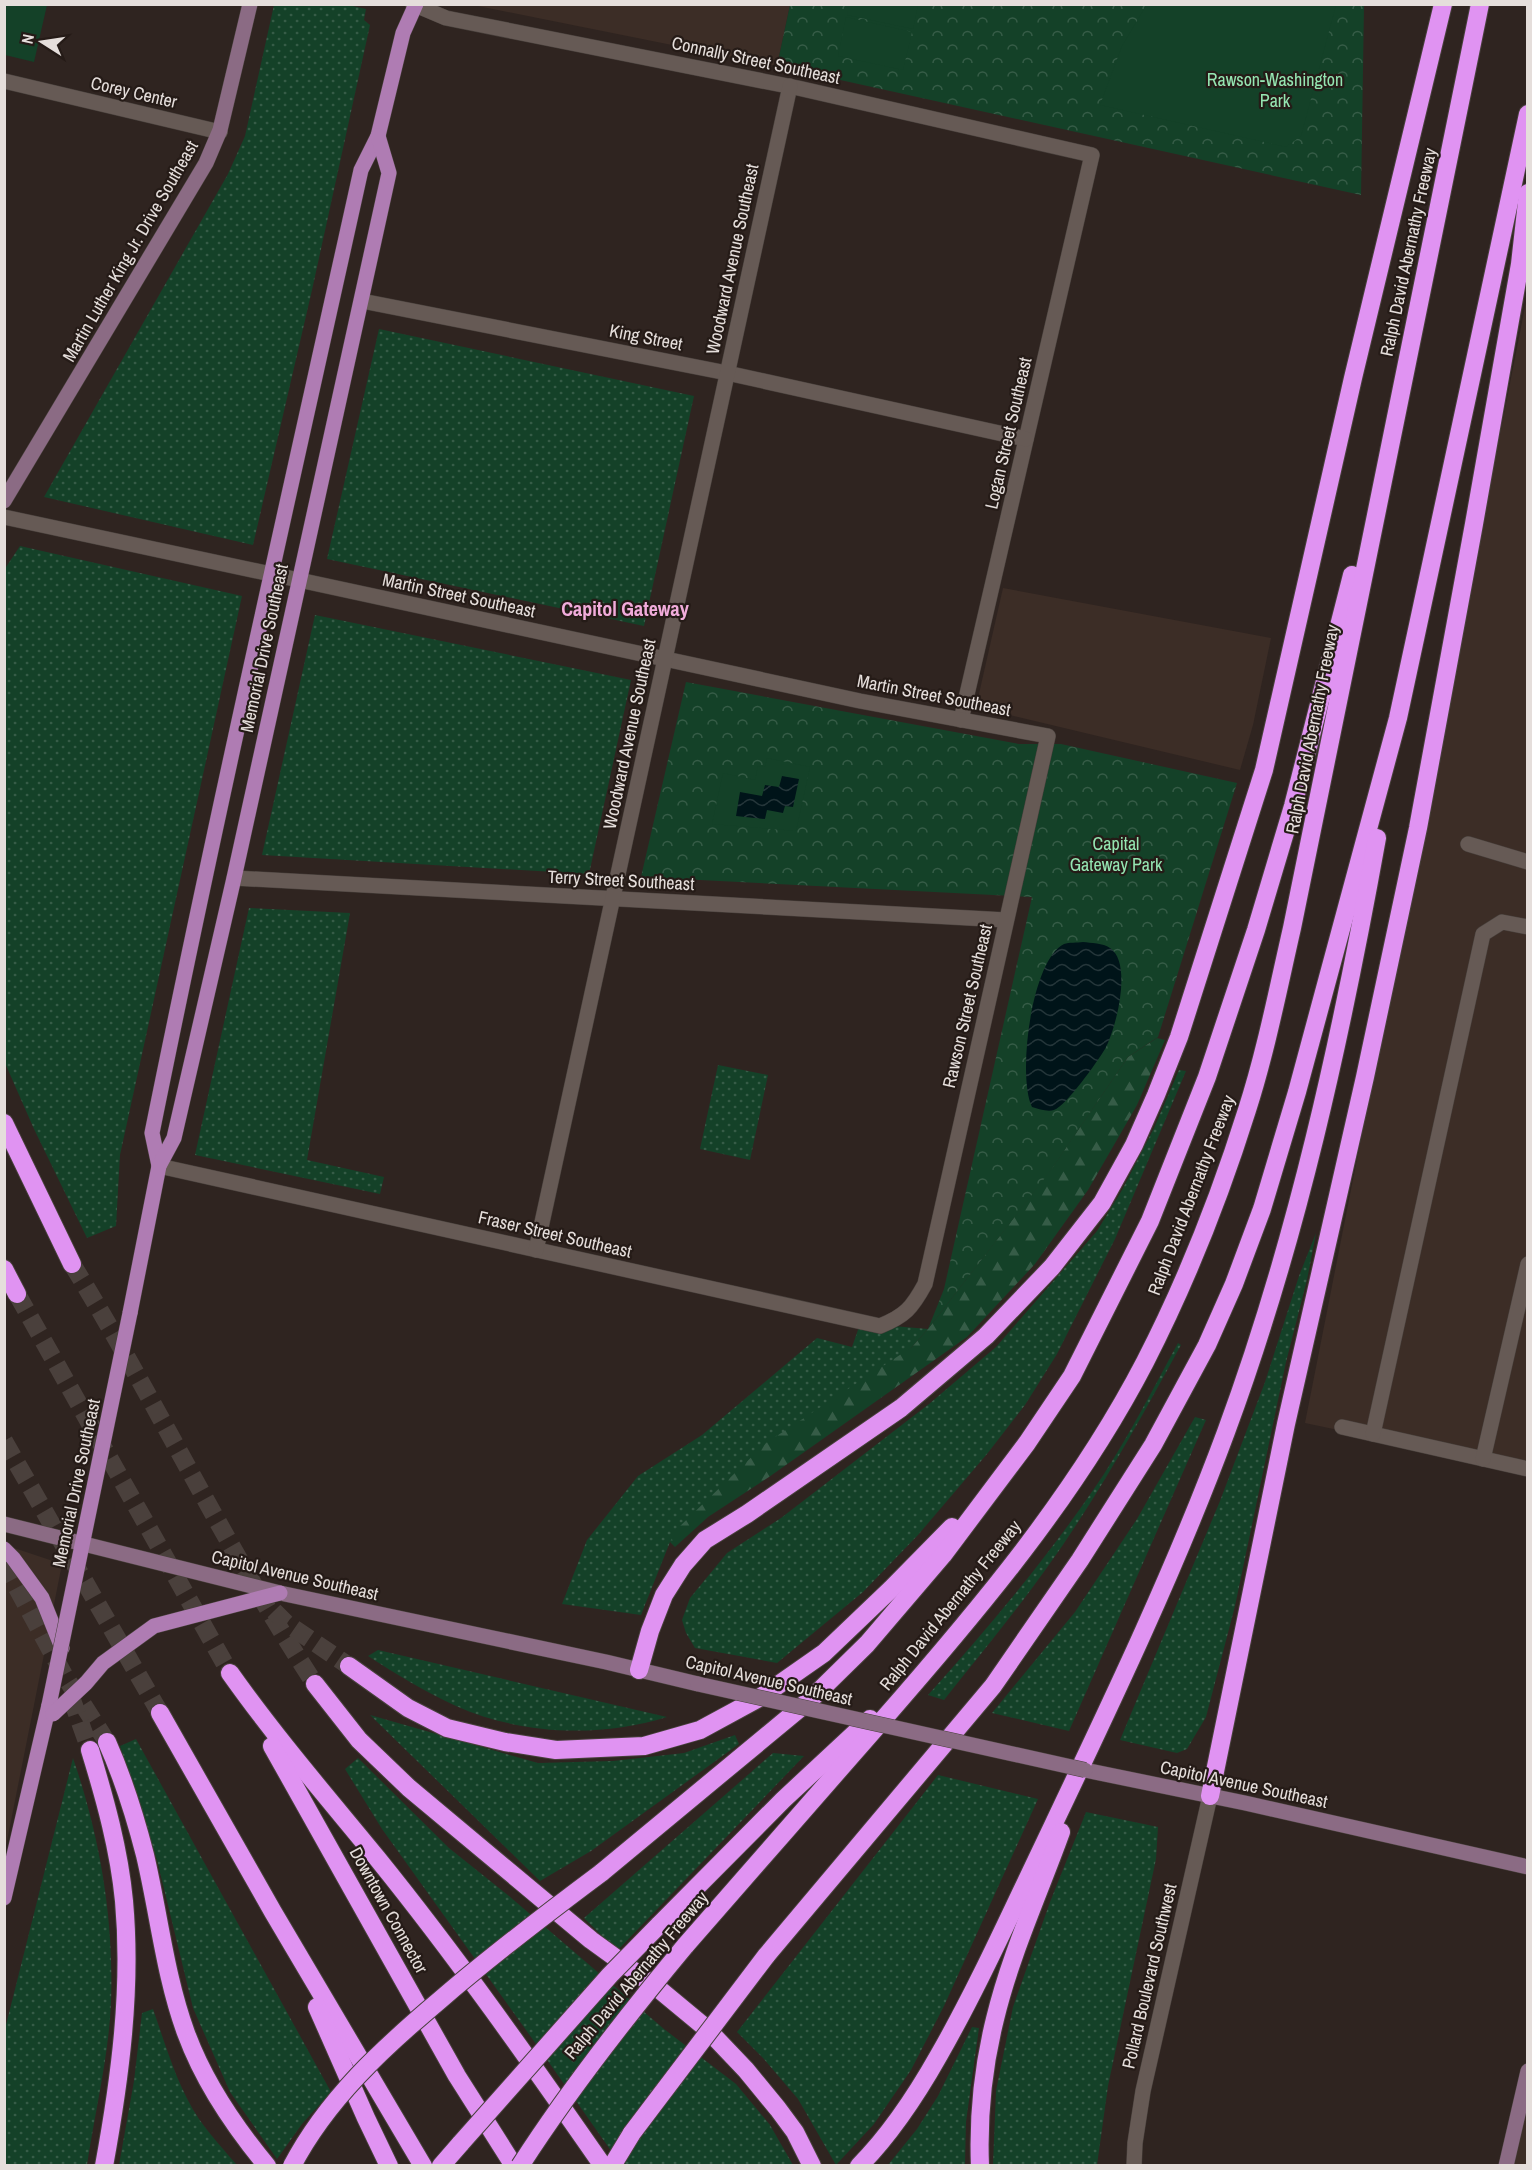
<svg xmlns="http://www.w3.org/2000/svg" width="1532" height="2170" font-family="'Archivo Narrow',sans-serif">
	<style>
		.built { fill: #3c2d26 }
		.grass { fill: url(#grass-dots) }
		.forest { fill: url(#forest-firs) }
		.park { fill: url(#park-crowns) }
		.garden { fill: #144128 }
		.water { fill: url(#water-waves) }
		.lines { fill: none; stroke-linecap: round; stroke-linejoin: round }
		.motorway-tunnel { stroke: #4a403c; stroke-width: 18; stroke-dasharray: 18 9; stroke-linecap: butt }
		.minor-casing { stroke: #48403c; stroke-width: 16 }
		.tertiary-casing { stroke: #48403c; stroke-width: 16 }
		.secondary-casing { stroke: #48403c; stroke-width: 16 }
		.primary-casing { stroke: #48403c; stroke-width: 16 }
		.motorway-casing { stroke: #48403c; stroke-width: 20 }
		.minor { stroke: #665a55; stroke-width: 15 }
		.tertiary { stroke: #665a55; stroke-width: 15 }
		.secondary { stroke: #8b6b84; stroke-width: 15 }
		.primary { stroke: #af7cb3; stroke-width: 15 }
		.motorway { stroke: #e093f2; stroke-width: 18 }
		.secondary-bridge-casing { stroke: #48403c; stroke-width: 16; stroke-linecap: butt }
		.primary-bridge-casing { stroke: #48403c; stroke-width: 16; stroke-linecap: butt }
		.motorway-bridge-casing { stroke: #48403c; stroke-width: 20; stroke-linecap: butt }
		.secondary-bridge { stroke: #8b6b84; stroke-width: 15 }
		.primary-bridge { stroke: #af7cb3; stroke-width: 15 }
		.motorway-bridge { stroke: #e093f2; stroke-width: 18 }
		.labels { text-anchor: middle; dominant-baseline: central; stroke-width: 4.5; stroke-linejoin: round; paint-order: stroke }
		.street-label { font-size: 18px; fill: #e5dedb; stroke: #251b17 }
		.park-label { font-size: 18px; fill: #95e6b2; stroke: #251b17 }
		.neighbourhood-label { font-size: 20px; font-weight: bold; fill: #f1acdb; stroke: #251b17 }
	</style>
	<defs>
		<pattern id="grass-dots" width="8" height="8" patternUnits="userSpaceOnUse" patternTransform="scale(1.5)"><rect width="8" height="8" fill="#144128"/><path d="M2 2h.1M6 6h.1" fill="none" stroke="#365c47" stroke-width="1.8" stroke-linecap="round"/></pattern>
		<pattern id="forest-firs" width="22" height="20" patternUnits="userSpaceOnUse" patternTransform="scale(1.5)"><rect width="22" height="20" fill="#144128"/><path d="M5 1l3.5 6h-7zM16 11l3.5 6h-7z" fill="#365c47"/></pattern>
		<pattern id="park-crowns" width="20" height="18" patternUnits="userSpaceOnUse" patternTransform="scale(1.5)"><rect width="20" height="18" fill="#144128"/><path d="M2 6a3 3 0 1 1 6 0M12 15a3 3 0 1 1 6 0" fill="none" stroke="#365c47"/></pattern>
		<pattern id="water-waves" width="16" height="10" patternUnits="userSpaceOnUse" patternTransform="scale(1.5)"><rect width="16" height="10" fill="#001419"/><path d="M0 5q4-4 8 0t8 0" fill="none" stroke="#25363a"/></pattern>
	</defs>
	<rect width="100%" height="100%" fill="#2f2420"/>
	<!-- built -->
	<g class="built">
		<polygon points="473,5 790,5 777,66"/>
		<polygon points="1527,297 1527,1470 1305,1423"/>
		<polygon points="1003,588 1271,638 1253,725 1240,770 976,707"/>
		<polygon points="5,1545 62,1564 5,1851"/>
		<polygon points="1527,2070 1527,2165 1506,2165"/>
	</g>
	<!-- grass -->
	<g class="grass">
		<polygon points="344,4 366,9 364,20 370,25 312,290 253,545 44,497 228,174 245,136 274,5"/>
		<polygon points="379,329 694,396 644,626 327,559"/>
		<polygon points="20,546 242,596 120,1155 116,1226 87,1238 34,1129 5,1063 4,570"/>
		<polygon points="315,615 631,680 589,874 262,855"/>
		<polygon points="249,908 350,913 307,1160 384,1177 380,1194 195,1155"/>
		<polygon points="718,1065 768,1075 750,1160 700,1149"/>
		<polygon points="1179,1070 1186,1071 1115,1239 1057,1354 1025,1405 987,1454 918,1535 863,1592 777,1663 695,1648 686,1633 682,1620 690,1598 727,1553 781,1518 929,1404 996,1347 1097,1231 1122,1190 1154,1128"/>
		<polygon points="1316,1233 1307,1280 1286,1362 1235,1606 1206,1717 1187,1749 1177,1753 1120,1740 1220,1501 1265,1382 1299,1276"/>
		<polygon points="893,1326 928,1329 912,1347 670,1542 641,1615 562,1604 587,1540 638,1476 702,1435 817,1338 852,1347 859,1327"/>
		<path d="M1178,1343L1181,1345C1139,1422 1097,1498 1046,1569C1014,1614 978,1657 944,1700L928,1695C990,1626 1053,1551 1104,1474C1131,1432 1154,1387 1178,1343Z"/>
		<polygon points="1195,1417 1206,1420 1069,1731 992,1713 1075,1612 1137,1519"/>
		<path d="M378,1650L667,1717C599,1738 521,1735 456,1706C425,1692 396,1674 368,1656Z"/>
		<polygon points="370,1715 538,1763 613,1761 684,1753 735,1735 739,1744 591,1851 540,1881"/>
		<polygon points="136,1739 331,2092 302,2124 277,2159 230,2092 193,2008 157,1860 120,1746"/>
		<polygon points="773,1753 804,1756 617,1951 584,1918"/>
		<path d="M73,1758C100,1837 114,1918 111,2002C109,2055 95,2112 87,2165H5V2029Z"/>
		<polygon points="358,1758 449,1848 509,1896 664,2029 736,2084 770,2125 793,2165 621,2165 531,2037 382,1829 345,1769"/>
		<polygon points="938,1775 1038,1799 944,2006 911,2070 874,2124 836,2165 798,2099 763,2058 737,2032"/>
		<polygon points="1086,1812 1158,1827 1156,1859 1108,2086 1097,2165 993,2165 996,2091 1013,2007 1050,1902"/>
		<path d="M153,2009C166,2046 177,2086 199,2119C211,2136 224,2150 237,2165H119L134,2081L142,2013Z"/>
		<polygon points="972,2027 979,2028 966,2122 965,2165 888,2165 917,2129 938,2096"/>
	</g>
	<!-- forest -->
	<polygon class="forest" points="1157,1038 1165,1040 1137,1105 1088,1190 1035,1264 967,1337 769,1477 708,1517 675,1547 670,1542 677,1529 766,1443 912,1347 928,1329 1052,1168 1128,1057"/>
	<!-- park -->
	<g class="park">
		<polygon points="790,5 1364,5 1361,195 777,66"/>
		<polygon points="686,682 1019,744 1061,744 1237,783 1158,1037 1128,1057 1051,1170 928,1329 944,1289 1032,897 641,877"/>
	</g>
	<!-- garden -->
	<g class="garden">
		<polygon points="5,4 47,5 34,62 5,55"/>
		<polygon points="1147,4 1336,5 1301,136 1286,147 1100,105 1122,46"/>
		<polygon points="849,5 849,4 918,5 913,29 847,15"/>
		<polygon points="846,17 912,32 903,70 838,56"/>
		<polygon points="767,758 810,767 796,831 712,824 723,773 755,780 758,766 765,767"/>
	</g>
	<!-- water -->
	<g class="water">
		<polygon points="782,776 799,779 793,807 785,806 783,813 767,810 765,819 736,816 740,792 762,796 765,785 779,787"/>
		<path d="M1083,942C1091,943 1103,943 1110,948C1133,963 1116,1029 1105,1049C1097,1062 1067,1105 1054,1110C1047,1112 1039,1109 1032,1107C1017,1077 1031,960 1064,944C1069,942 1077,943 1083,942Z"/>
	</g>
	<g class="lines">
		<!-- motorway-tunnel -->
		<g class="motorway-tunnel">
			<path d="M72,1264C157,1402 226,1549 315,1684"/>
			<polyline points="17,1294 230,1673"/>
			<polyline points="4,1441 160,1713"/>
			<polyline points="4,1564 64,1675 107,1742"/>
			<polyline points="274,1611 286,1623 349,1666"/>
			<polyline points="71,1697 90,1750"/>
		</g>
		<!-- minor casing -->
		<g class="minor-casing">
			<g id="minor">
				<polyline points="413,4 446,18 798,88 1092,155 961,720"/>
				<polyline points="4,81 220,132"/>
				<polyline points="362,301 727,373 1026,439"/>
				<polyline points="1468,844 1528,862"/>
				<polyline points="234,878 1006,920"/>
				<path d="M159,1166L880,1326C905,1316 912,1308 925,1284L1048,736L860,701L299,580"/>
				<polyline points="536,1250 790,86"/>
				<polyline points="1342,1427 1528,1469"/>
				<polyline points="1373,1434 1483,934 1502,922 1528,927"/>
				<polyline points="1483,1459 1528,1264"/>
			</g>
		</g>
		<!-- tertiary casing -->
		<g class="tertiary-casing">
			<g id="tertiary">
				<polyline points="4,517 299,580"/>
				<polyline points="1134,2166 1135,2143 1143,2091 1210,1796"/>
			</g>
		</g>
		<!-- secondary casing -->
		<g class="secondary-casing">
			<g id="secondary">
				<polyline points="4,501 206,163 220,130 250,4"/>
				<polyline points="280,1593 606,1662 698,1684"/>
				<polyline points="1085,1770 1245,1803 1528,1867"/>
				<polyline points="1506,2166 1528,2071"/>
			</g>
		</g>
		<!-- primary casing -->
		<g class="primary-casing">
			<g id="primary">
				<path d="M159,1166L152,1133C217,811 290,491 361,170L378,136L403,33L416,4"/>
				<polyline points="130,1313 159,1166 174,1138 234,878 389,173 378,136"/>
				<polyline points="4,1549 13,1558 42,1598 62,1648"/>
				<polyline points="4,1898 49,1705"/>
			</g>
		</g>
		<!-- motorway casing -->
		<g class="motorway-casing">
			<g id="motorway">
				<polyline points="4,1123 72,1264"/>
				<polyline points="4,1269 17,1294"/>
				<polyline points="349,1666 408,1708 447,1728 505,1742 556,1750 644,1746 700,1730 761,1697 824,1653 891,1589 952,1527"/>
				<polyline points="639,1670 650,1631 664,1595 683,1565 705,1540 747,1514 901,1408 986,1336 1052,1267 1102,1203 1134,1145 1156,1095 1179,1037 1264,770 1353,378 1443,4"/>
				<path d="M230,1673C276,1738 327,1797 377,1858C457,1957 530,2061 603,2166"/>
				<polyline points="315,1684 359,1740 409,1788 591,1940 660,1990 707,2029 746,2070 778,2109 795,2132 812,2166"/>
				<polyline points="160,1713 273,1912 423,2166"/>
				<path d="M107,1742C123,1778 135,1816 145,1855C159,1914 165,1976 186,2033C204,2082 233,2125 267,2166"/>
				<polyline points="272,1746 457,2076 514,2166"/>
				<path d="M90,1750C105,1799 119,1849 124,1901C132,1989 120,2079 104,2166"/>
				<polyline points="1210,1796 1286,1424 1365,1077 1418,828 1474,524 1520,264 1528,193"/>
				<polyline points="601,1873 811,1699 867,1644 943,1555 1027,1443 1072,1376 1150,1221 1207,1077 1256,930 1293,806 1352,575"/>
				<polyline points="659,1925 783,1800 870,1719"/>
				<path d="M685,1946C750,1872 815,1797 880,1723C978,1611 1076,1495 1145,1362C1186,1282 1220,1196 1247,1110C1266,1051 1278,989 1292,928L1480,4"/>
				<polyline points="766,1956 993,1686 1080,1560 1153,1445 1207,1345 1234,1284 1262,1209 1297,1092 1398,718 1528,114"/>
				<polyline points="317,2007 366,2118 389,2166"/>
				<polyline points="441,2166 461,2143"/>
				<polyline points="612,2166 632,2133"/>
				<path d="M859,2166C892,2133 917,2094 939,2055C975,1992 1005,1926 1036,1861C1103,1720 1172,1578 1226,1432C1297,1240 1341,1038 1377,838"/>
				<path d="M980,2166C978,2116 983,2067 995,2019C1010,1956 1039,1893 1061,1832"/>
			</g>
		</g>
		<!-- minor -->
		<use href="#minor" class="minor"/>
		<!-- tertiary -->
		<use href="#tertiary" class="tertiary"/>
		<!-- secondary -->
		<use href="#secondary" class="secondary"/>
		<!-- primary -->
		<use href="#primary" class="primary"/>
		<!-- motorway -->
		<use href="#motorway" class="motorway"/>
		<!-- secondary-bridge casing -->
		<g class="secondary-bridge-casing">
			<g id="secondary-bridge">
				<polyline points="4,1524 280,1593"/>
				<polyline points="698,1684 1085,1770"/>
			</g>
		</g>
		<!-- primary-bridge casing -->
		<g class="primary-bridge-casing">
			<g id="primary-bridge">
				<polyline points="49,1705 130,1313"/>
				<polyline points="53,1714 86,1683 103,1663 154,1626 280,1593"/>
			</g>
		</g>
		<!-- motorway-bridge casing -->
		<g class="motorway-bridge-casing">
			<g id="motorway-bridge">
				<polyline points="632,2133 766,1956"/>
				<polyline points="461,2143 610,1975 659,1925"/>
				<path d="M292,2166C327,2099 383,2048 440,2000C492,1955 546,1914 601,1873"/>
				<path d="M520,2166C570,2088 626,2017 685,1946"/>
			</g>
		</g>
		<!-- secondary-bridge -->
		<use href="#secondary-bridge" class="secondary-bridge"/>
		<!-- primary-bridge -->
		<use href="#primary-bridge" class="primary-bridge"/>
		<!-- motorway-bridge -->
		<use href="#motorway-bridge" class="motorway-bridge"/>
	</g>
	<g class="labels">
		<!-- street labels -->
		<g class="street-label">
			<text transform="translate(756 60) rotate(12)">Connally Street Southeast</text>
			<text transform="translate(134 92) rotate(13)">Corey Center</text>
			<text transform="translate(130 251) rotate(-60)">Martin Luther King Jr. Drive Southeast</text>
			<text transform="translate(1408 252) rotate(-78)">Ralph David Abernathy Freeway</text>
			<text transform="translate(732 259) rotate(-78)">Woodward Avenue Southeast</text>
			<text transform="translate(646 337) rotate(11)">King Street</text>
			<text transform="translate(1008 433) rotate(-77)">Logan Street Southeast</text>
			<text transform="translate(459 595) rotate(12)">Martin Street Southeast</text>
			<text transform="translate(264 648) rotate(-78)">Memorial Drive Southeast</text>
			<text transform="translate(934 695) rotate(11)">Martin Street Southeast</text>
			<text transform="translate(1312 729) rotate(-79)">Ralph David Abernathy Freeway</text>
			<text transform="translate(629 734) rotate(-78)">Woodward Avenue Southeast</text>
			<text transform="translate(621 880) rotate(3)">Terry Street Southeast</text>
			<text transform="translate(967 1006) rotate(-77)">Rawson Street Southeast</text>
			<text transform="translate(1191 1195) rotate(-69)">Ralph David Abernathy Freeway</text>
			<text transform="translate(555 1234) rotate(13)">Fraser Street Southeast</text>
			<text transform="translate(76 1483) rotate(-78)">Memorial Drive Southeast</text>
			<text transform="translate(295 1575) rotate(13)">Capitol Avenue Southeast</text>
			<text transform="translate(950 1605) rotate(-51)">Ralph David Abernathy Freeway</text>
			<text transform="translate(769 1680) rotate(13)">Capitol Avenue Southeast</text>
			<text transform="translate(1244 1784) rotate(12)">Capitol Avenue Southeast</text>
			<text transform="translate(389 1910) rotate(61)">Downtown Connector</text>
			<text transform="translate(636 1975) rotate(-50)">Ralph David Abernathy Freeway</text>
			<text transform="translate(1149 1976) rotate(-77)">Pollard Boulevard Southwest</text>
		</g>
		<!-- park labels -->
		<g class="park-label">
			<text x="1275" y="79">Rawson-Washington<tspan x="1275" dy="21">Park</tspan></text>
			<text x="1116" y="843">Capital<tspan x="1116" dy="21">Gateway Park</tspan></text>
		</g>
		<!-- neighbourhood labels -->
		<g class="neighbourhood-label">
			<text x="625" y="608">Capitol Gateway</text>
		</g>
	</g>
	<!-- border -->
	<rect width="1532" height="2170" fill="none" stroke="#e5dedb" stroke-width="12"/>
	<!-- north arrow -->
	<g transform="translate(42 42) rotate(282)" stroke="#251b17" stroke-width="4.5" paint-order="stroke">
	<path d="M0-4.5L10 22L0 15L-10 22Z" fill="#e5dedb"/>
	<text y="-9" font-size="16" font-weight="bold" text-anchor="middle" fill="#e5dedb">N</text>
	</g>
</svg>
